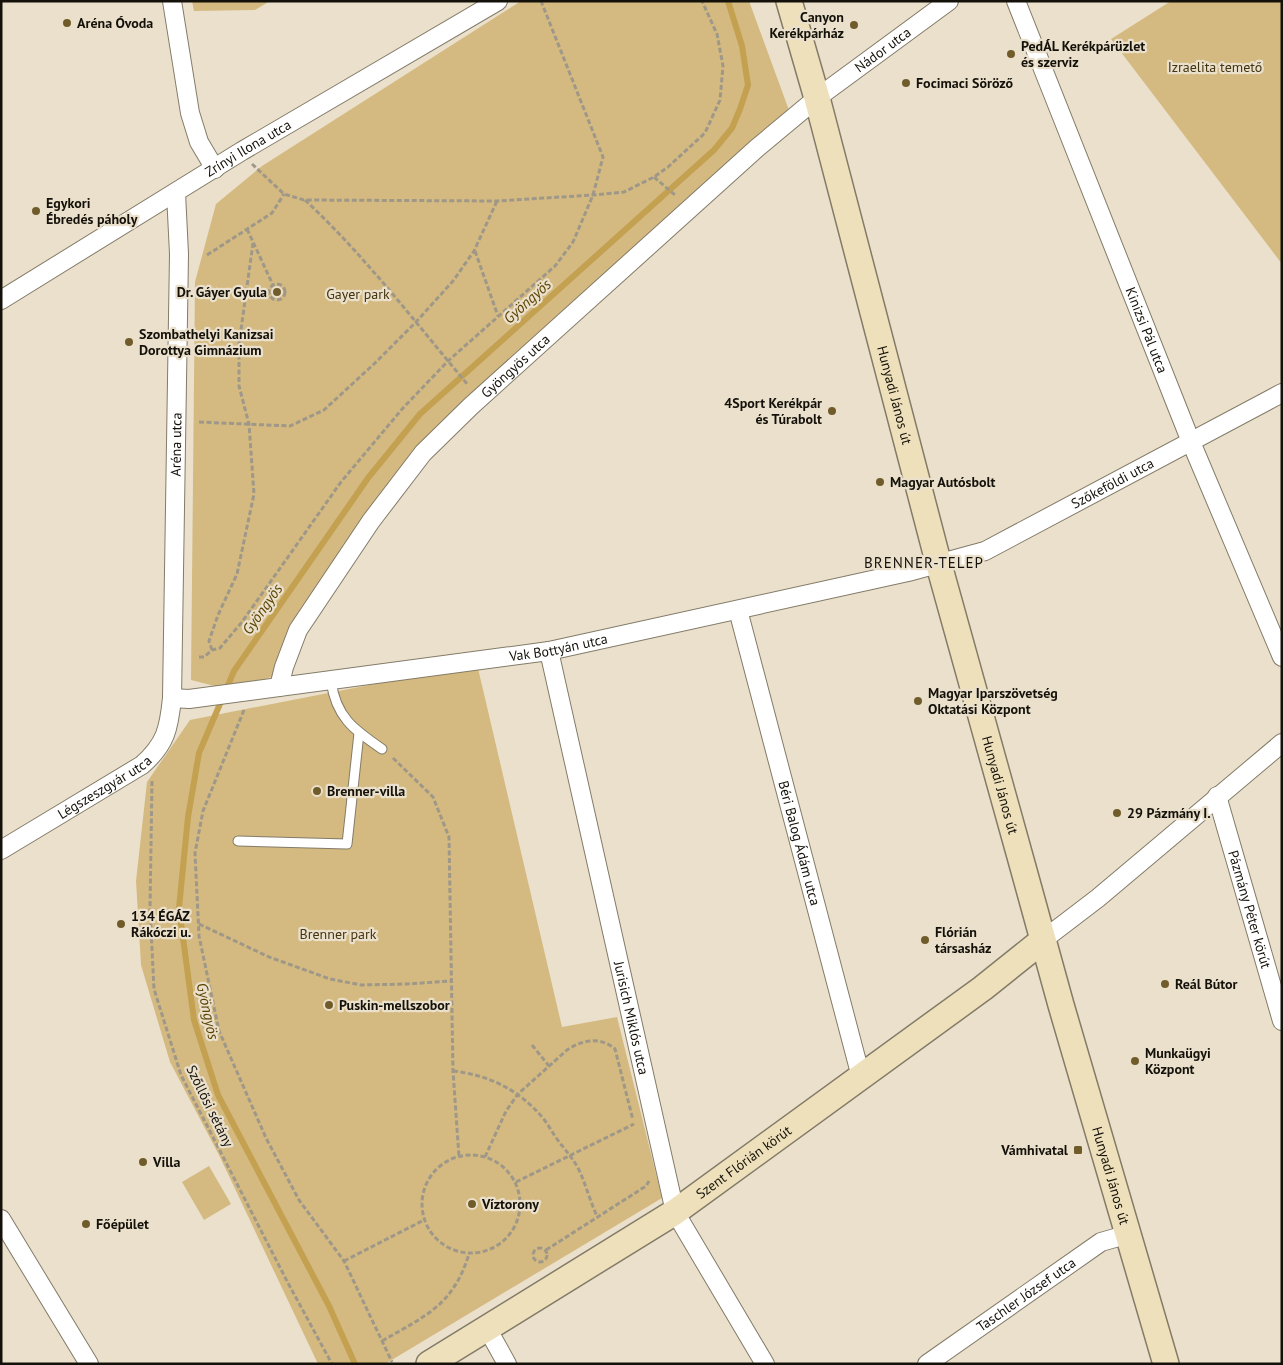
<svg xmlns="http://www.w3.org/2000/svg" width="1283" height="1365" font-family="'PT Sans',sans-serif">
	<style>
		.green { fill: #d4ba80 }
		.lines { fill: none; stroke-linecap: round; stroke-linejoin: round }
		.stream { stroke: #c3a150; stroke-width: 6 }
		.lane-casing { stroke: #837b68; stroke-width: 11 }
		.street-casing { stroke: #837b68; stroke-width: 20 }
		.secondary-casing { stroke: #837b68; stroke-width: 28 }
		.path { stroke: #9f9888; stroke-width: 3; stroke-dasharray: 5 2.5; stroke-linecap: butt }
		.lane { stroke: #fff; stroke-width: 9 }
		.street { stroke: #fff; stroke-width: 18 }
		.secondary { stroke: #eee0ba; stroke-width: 25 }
		.poi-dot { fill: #705c2b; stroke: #eae0cc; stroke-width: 2 }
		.labels { text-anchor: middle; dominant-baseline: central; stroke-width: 4.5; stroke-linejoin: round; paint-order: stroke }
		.poi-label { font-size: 14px; font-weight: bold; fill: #14110a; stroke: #eae0cc; text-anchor: start }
		.street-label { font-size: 14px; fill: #14110a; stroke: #eae0cc }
		.park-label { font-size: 14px; fill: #433411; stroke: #eae0cc }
		.water-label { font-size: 15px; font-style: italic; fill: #5a4300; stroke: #eae0cc }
		.neighbourhood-label { font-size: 15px; letter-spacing: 1px; fill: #14110a; stroke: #eae0cc }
	</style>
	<rect width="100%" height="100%" fill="#eae0cc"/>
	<!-- green -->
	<g class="green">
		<polygon points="192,1 270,1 255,10 194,11"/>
		<polygon points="521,1 749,1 790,113 483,395 370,523 284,672 234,691 191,680 195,282 216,204 262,166"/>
		<polygon points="1171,1 1282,1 1282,264 1111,39"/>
		<polygon points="477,664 562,1027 617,1017 662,1198 385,1364 318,1364 219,1155 170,1062 141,965 136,881 147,782 190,720"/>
		<polygon points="209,1166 231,1204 204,1220 182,1182"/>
	</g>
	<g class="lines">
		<!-- stream -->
		<polyline class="stream" points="355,1364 329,1306 218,1095 194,1020 179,908 188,817 199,753 234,671 368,478 420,414 714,150 732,128 740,109 748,85 742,46 728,1"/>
		<!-- lane casing -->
		<g class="lane-casing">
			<g id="lane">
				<path d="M331,681C336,717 353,729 382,749"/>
				<polyline points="238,841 347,844 359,733"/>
			</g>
		</g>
		<!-- street casing -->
		<g class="street-casing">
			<g id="street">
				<polyline points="172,1 190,113 199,142 215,169"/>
				<path id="s1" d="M1016,1L1191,442L1282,657"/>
				<path id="s2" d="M1,300L242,151L498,1"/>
				<path id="s3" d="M738,610L861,1077"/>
				<path id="s4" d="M549,651L675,1212L765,1364"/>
				<path id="s5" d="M279,687L284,667L298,630L371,521L423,453L471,406L757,148L817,98L949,1"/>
				<path id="s6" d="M172,698L189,699L549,651L908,572L985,551L1282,393"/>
				<path id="s7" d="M1217,796L1282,1021"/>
				<path id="s8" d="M1,850L142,765C166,744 169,728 172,698L179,254L176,193"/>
				<polyline points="1043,940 1098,898 1282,743"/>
				<polyline points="1,1219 89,1364"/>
				<polyline points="487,1328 507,1364"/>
				<path id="s9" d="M927,1364L1101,1242L1129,1234"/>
			</g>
		</g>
		<!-- secondary casing -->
		<g class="secondary-casing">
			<g id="secondary">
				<path id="s10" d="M789,1L817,98L939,565L1026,878L1061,1005L1166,1364"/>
				<path id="s11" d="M429,1364L675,1212L983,988L1043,940"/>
			</g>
		</g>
		<!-- path -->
		<g class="path">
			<polyline points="252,164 284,194 304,200 497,201 593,195 624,192 654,177 668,167 705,133 720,100 723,66 717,34 702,1"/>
			<polyline points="654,177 676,196"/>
			<path d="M305,200C365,256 415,322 468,385"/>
			<polyline points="247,229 273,285"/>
			<polyline points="475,251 498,316"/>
			<polyline points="207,255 272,213 284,194"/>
			<circle cx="277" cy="292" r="8"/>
			<polyline points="199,422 290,426 324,410 375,363 416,322 453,281 474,251 497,201"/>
			<polyline points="212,650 209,641 218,615 237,574 254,494 249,424 239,386 239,344 253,243"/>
			<polyline points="199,657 204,657 212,650 220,648 242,622 341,482 403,408 448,361 555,266 573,242 593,195 603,157 541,1"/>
			<polyline points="244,710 203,811 195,853 199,936 219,1031 266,1138 299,1200 344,1261 392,1362"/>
			<polyline points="393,758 433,797 449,837 453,1071 459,1157"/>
			<polyline points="152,781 150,909 154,989 181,1075 288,1283 332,1364"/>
			<polyline points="199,924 269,957 330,979 361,985 407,984 451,981"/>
			<polyline points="532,1045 549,1066"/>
			<path d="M453,1071C489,1075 519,1090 542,1117C548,1124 552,1132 557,1139C565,1150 573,1158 579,1170C586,1185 590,1201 597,1216"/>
			<circle cx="471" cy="1204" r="49"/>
			<path d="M485,1157L506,1111L518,1094L567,1050C582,1040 600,1036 615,1049L633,1120"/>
			<polyline points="516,1182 634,1124"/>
			<circle cx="540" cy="1255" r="7"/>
			<polyline points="546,1250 646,1186 649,1181"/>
			<polyline points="344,1261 424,1220"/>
			<path d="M382,1341C425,1316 453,1306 469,1254"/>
		</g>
		<!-- lane -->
		<use href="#lane" class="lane"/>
		<!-- street -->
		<use href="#street" class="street"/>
		<!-- secondary -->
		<use href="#secondary" class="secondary"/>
	</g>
	<!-- markers -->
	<g class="poi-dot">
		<circle cx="67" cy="23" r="5"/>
		<circle cx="854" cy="25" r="5"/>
		<circle cx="1011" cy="54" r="5"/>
		<circle cx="906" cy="83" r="5"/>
		<circle cx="36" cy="211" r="5"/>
		<circle cx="277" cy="292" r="5"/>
		<circle cx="129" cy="342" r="5"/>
		<circle cx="832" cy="411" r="5"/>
		<circle cx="880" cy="482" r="5"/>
		<circle cx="918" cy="701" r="5"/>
		<circle cx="317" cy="791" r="5"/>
		<circle cx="1117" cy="813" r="5"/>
		<circle cx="121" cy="924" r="5"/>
		<circle cx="925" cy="940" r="5"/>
		<circle cx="1165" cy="984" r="5"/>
		<circle cx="329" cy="1005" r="5"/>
		<circle cx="1135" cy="1061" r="5"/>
		<rect x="1073" y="1145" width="10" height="10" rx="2.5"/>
		<circle cx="143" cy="1162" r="5"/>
		<circle cx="472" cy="1204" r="5"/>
		<circle cx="86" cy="1224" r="5"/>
	</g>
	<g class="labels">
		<!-- poi labels -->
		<g class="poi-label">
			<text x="844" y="17" text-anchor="end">Canyon<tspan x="844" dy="16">Kerékpárház</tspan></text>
			<text x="77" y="23">Aréna Óvoda</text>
			<text x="1021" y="46">PedÁL Kerékpárüzlet<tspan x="1021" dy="16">és szerviz</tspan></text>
			<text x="916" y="83">Focimaci Söröző</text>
			<text x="46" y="203">Egykori<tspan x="46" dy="16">Ébredés páholy</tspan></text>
			<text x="267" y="292" text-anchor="end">Dr. Gáyer Gyula</text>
			<text x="139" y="334">Szombathelyi Kanizsai<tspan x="139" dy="16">Dorottya Gimnázium</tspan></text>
			<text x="822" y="403" text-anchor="end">4Sport Kerékpár<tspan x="822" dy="16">és Túrabolt</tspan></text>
			<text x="890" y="482">Magyar Autósbolt</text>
			<text x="928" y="693">Magyar Iparszövetség<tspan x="928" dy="16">Oktatási Központ</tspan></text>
			<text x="327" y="791">Brenner-villa</text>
			<text x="1127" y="813">29 Pázmány I.</text>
			<text x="131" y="916">134 ÉGÁZ<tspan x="131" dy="16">Rákóczi u.</tspan></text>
			<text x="935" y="932">Flórián<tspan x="935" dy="16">társasház</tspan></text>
			<text x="1175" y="984">Reál Bútor</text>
			<text x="339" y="1005">Puskin-mellszobor</text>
			<text x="1145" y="1053">Munkaügyi<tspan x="1145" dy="16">Központ</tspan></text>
			<text x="1068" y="1150" text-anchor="end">Vámhivatal</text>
			<text x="153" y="1162">Villa</text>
			<text x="482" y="1204">Víztorony</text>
			<text x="96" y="1224">Főépület</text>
		</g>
		<!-- street labels -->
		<g class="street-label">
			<text stroke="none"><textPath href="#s5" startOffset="889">Nádor utca</textPath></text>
			<text stroke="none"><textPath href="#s2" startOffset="290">Zrínyi Ilona utca</textPath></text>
			<text stroke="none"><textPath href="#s1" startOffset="354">Kinizsi Pál utca</textPath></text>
			<text stroke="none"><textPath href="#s5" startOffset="404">Gyöngyös utca</textPath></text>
			<text stroke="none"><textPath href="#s10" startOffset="408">Hunyadi János út</textPath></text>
			<text stroke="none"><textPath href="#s8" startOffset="494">Aréna utca</textPath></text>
			<text stroke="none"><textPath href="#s6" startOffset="972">Szőkeföldi utca</textPath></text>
			<text stroke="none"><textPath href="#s6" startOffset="390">Vak Bottyán utca</textPath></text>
			<text stroke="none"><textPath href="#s10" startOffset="812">Hunyadi János út</textPath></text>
			<text stroke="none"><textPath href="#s8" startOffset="121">Légszeszgyár utca</textPath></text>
			<text stroke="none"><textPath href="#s3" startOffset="241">Béri Balog Ádám utca</textPath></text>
			<text stroke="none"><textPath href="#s7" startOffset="118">Pázmány Péter körút</textPath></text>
			<text stroke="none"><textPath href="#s4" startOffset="376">Jurisich Miklós utca</textPath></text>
			<text transform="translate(210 1106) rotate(64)">Szőllősi sétány</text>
			<text stroke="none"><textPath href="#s11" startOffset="374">Szent Flórián körút</textPath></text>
			<text stroke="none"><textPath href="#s10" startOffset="1218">Hunyadi János út</textPath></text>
			<text stroke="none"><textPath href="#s9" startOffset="121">Taschler József utca</textPath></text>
		</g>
		<!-- park labels -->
		<g class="park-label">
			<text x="1215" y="67">Izraelita temető</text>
			<text x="358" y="294">Gayer park</text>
			<text x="338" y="934">Brenner park</text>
		</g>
		<!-- water labels -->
		<g class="water-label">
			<text transform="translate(527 301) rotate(-42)">Gyöngyös</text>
			<text transform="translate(262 609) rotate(-55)">Gyöngyös</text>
			<text transform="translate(208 1011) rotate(78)">Gyöngyös</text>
		</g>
		<!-- neighbourhood labels -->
		<g class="neighbourhood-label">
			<text x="924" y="562">BRENNER-TELEP</text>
		</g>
	</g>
	<!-- border -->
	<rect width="1283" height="1365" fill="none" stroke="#14110a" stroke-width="5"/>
</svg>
